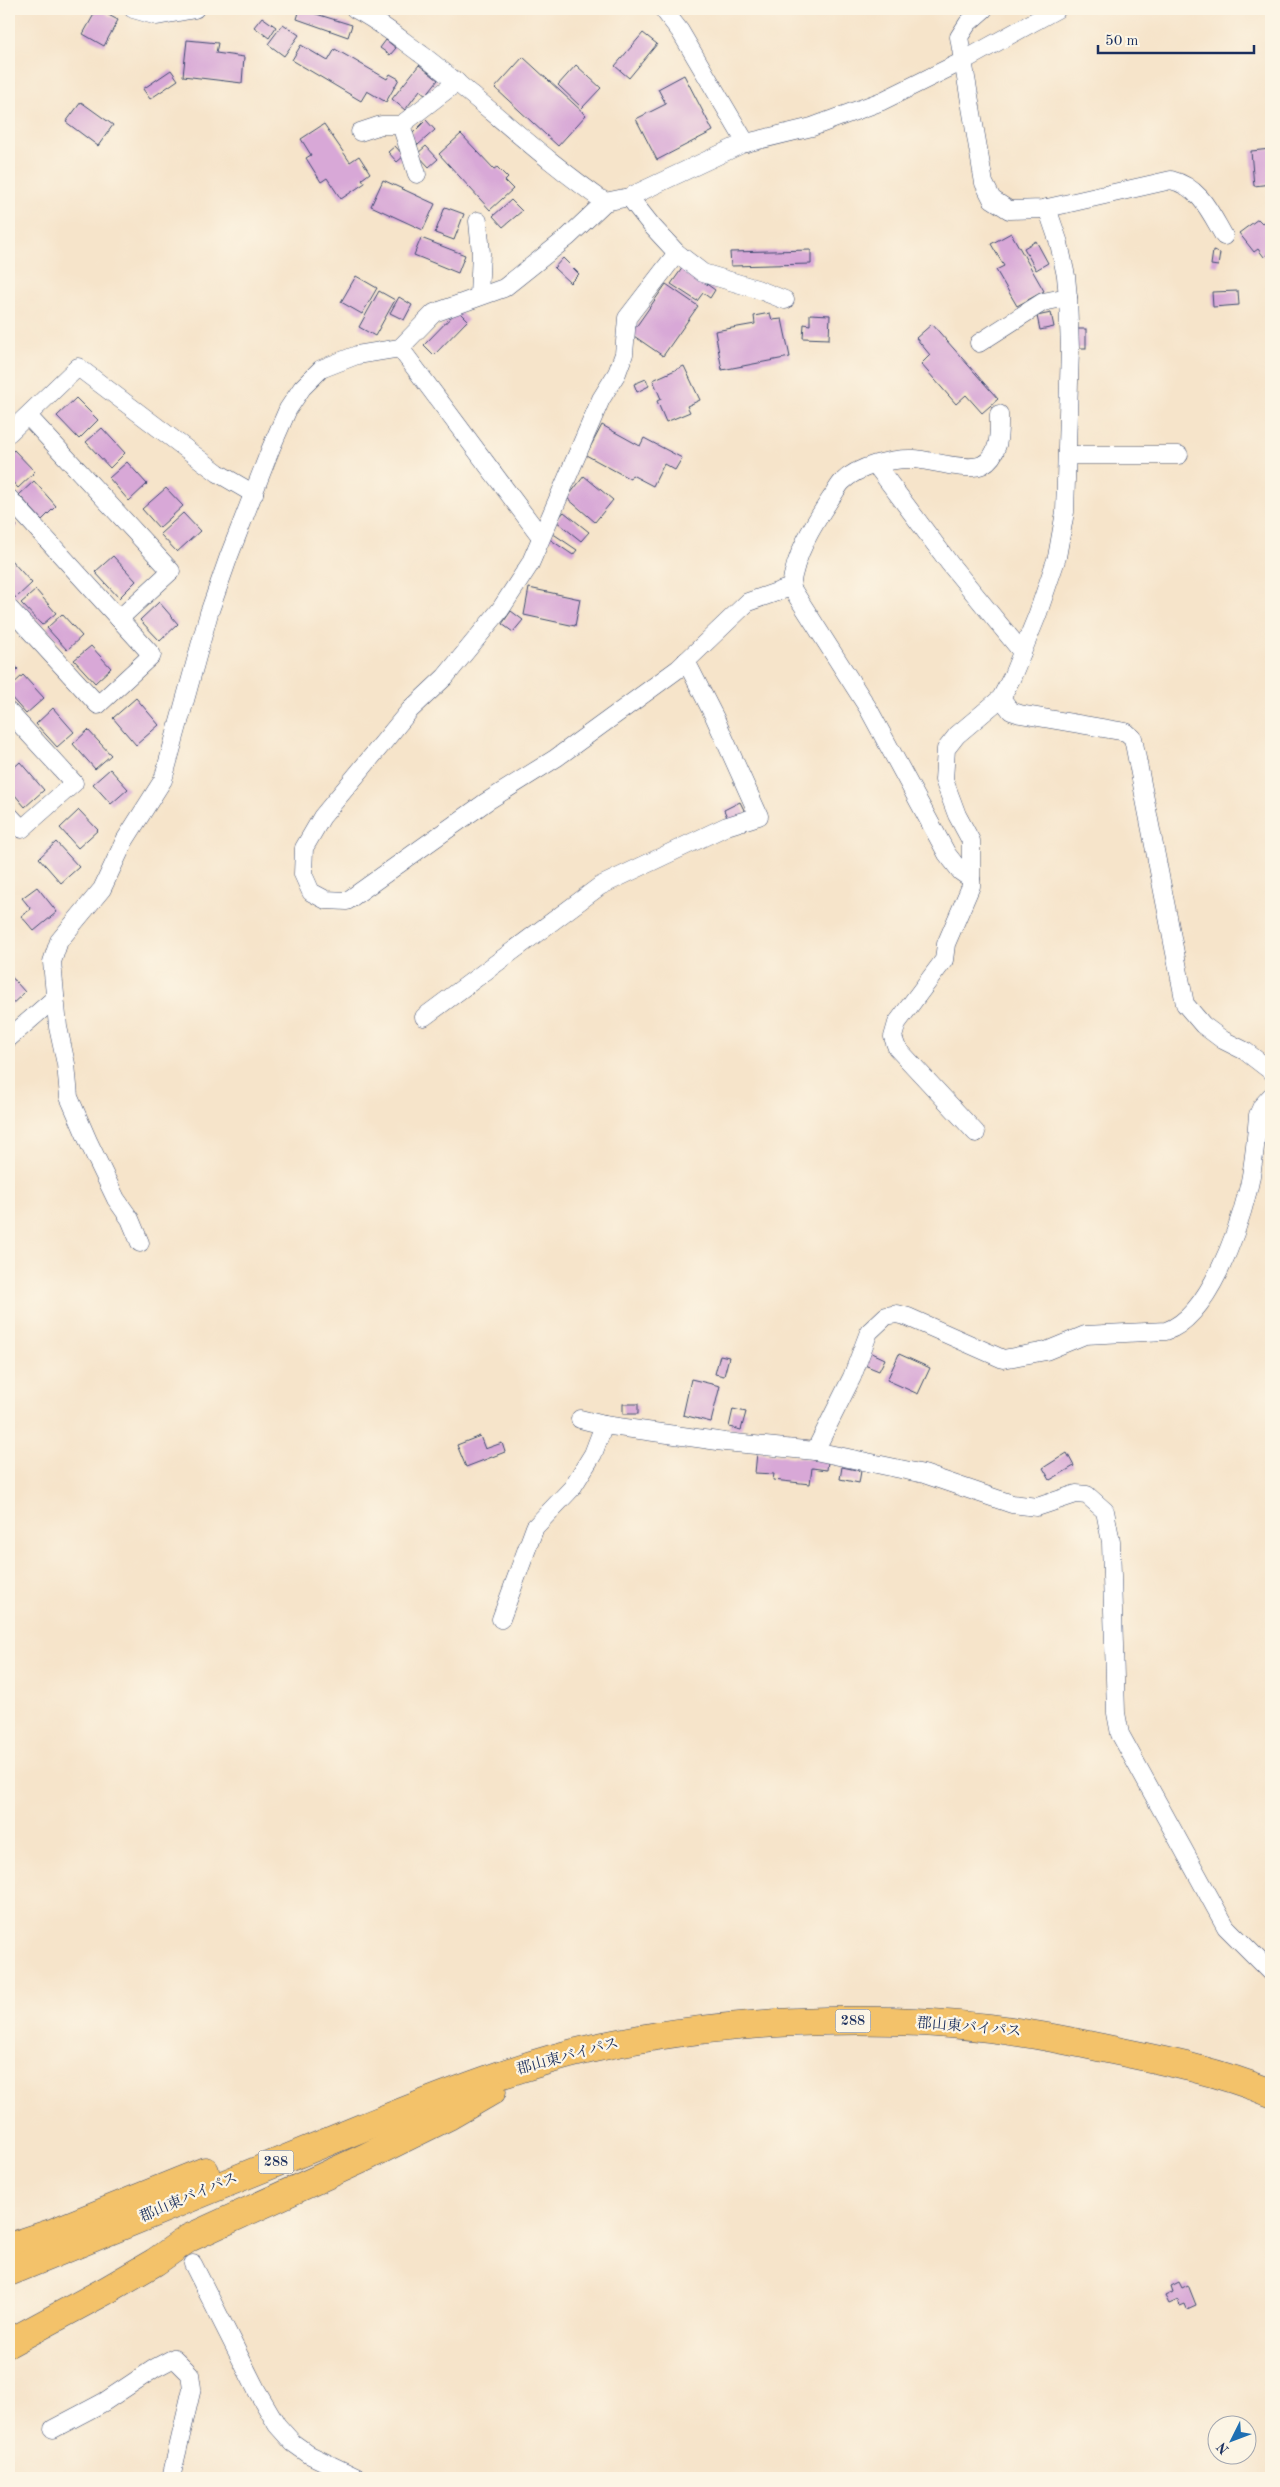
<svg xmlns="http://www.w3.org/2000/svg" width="1280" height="2487" font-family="'Old Standard TT','Noto Serif JP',serif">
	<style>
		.building { fill: #d8a8d7 }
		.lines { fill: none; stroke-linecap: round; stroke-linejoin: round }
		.minor-casing { stroke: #3c4a6e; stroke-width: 19 }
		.trunk-casing { stroke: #3c4a6e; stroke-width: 29 }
		.minor { stroke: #fff; stroke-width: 18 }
		.trunk { stroke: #f3c26a; stroke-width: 28 }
		.labels { text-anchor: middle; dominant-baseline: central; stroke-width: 4.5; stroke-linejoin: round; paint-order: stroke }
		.shield { fill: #fcf5e5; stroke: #5e6a86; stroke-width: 1 }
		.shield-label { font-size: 14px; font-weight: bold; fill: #1b2f5e }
		.street-label { font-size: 15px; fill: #1b2f5e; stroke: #fcf5e5 }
	</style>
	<rect width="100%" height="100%" fill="#fcf5e5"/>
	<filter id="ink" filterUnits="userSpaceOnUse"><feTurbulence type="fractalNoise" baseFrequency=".02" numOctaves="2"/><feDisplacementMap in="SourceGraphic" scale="10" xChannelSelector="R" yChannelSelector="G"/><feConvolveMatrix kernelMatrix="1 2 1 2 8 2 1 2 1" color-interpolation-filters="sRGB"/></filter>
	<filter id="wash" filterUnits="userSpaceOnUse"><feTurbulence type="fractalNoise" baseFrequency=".0096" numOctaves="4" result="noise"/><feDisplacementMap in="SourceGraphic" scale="20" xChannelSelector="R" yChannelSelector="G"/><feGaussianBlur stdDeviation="1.12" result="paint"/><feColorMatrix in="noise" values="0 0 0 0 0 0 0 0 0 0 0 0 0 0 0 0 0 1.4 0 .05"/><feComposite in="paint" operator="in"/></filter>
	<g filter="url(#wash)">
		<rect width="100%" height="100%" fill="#f6e4ca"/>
		<g id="blocks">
			<!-- building -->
			<g class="building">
				<polygon points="97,9 118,20 104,46 83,34"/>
				<polygon points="300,9 352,25 348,37 297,19"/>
				<polygon points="262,17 276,27 269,38 254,27"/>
				<polygon points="283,24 299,35 284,56 268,44"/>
				<polygon points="643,33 657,44 629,78 615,66"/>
				<polygon points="187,40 218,43 216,53 244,57 242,83 183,76"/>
				<polygon points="386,40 396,48 390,55 380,48"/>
				<polygon points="301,45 328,61 335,49 387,79 390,74 399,79 386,102 367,91 361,101 292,60"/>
				<polygon points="523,57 586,115 558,146 495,88"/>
				<polygon points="419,65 438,80 426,95 420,90 405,110 392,99"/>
				<polygon points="576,65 601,88 582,108 558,85"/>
				<polygon points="171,70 178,80 150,99 143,89"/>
				<polygon points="684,75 713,131 657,160 636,119 666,104 658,89"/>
				<polygon points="81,102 113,125 98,146 66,122"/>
				<polygon points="426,120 435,130 418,145 410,136"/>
				<polygon points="324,124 350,162 359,156 370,173 362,179 365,183 341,199 327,178 321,182 306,158 311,155 301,139"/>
				<polygon points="461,134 494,169 497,167 508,178 505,181 513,189 490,210 439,154"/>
				<polygon points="395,146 404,156 397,162 388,152"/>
				<polygon points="426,146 438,159 429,167 417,154"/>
				<polygon points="1271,149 1271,184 1254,186 1251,151"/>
				<polygon points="383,180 435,204 423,230 371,206"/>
				<polygon points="511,200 522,211 503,227 493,216"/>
				<polygon points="445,207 464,214 454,240 435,233"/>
				<polygon points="1258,219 1262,223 1266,220 1271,226 1271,251 1264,257 1258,249 1254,252 1239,233"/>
				<polygon points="1011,233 1044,291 1017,306 996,270 1004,266 991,244"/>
				<polygon points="421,238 465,255 458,273 414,255"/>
				<polygon points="1036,241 1048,263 1036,270 1024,248"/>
				<polygon points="811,250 811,264 731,266 730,252"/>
				<polygon points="1213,251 1220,253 1218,266 1211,265"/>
				<polygon points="563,258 579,274 570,283 554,268"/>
				<polygon points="683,267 715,290 710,298 703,293 697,301 671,284"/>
				<polygon points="356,276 377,288 362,314 341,302"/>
				<polygon points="666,284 698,306 663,356 631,334"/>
				<polygon points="379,291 395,300 375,336 359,327"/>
				<polygon points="1238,291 1239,305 1213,307 1212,292"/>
				<polygon points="399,297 412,305 404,320 390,313"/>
				<polygon points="458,310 468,320 434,355 424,345"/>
				<polygon points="770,313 772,320 782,319 790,357 722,370 715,331 755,324 754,316"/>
				<polygon points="1051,313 1054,327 1040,330 1037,316"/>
				<polygon points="810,314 830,315 829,339 803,338 804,324 810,325"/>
				<polygon points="932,324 998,399 982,413 966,395 956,404 921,364 930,355 916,338"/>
				<rect x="1076" y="329" width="10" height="19"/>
				<polygon points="684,366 700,400 687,406 690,412 666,422 657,401 661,399 653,380"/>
				<polygon points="646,379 649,386 637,392 634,384"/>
				<polygon points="76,398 98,420 79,439 57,416"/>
				<polygon points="602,425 640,446 644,438 682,458 675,470 664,464 653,486 632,475 630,479 586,455"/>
				<polygon points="102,428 125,453 110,468 86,442"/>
				<polygon points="14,450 35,472 18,488 9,478 9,455"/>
				<polygon points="127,462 147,484 129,501 109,478"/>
				<polygon points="584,476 613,500 595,522 567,498"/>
				<polygon points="34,481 56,506 42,520 19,495"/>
				<polygon points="166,488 183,506 159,528 142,509"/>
				<polygon points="564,512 589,532 581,541 556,521"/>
				<polygon points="183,513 200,531 177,552 160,534"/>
				<polygon points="9,517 17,526 9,534"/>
				<polygon points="552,533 577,550 573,555 548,538"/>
				<polygon points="113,556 136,581 119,598 95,572"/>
				<polygon points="9,558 32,583 16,598 9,590"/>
				<polygon points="529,588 580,599 575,626 524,615"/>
				<polygon points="36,590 56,613 42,625 21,603"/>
				<polygon points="159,602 178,624 160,641 140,620"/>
				<polygon points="511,611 523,620 513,632 502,624"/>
				<polygon points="62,614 82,636 67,650 47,628"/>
				<polygon points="91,646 111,668 95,683 74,660"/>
				<polygon points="9,659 18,669 9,677"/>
				<polygon points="23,675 44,698 26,714 9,695 9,688"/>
				<polygon points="136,698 159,725 136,745 113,718"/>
				<polygon points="53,708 74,732 57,747 36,724"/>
				<polygon points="88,730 111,755 95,769 73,744"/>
				<polygon points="20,762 44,790 25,807 9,788 9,772"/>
				<polygon points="110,769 128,789 111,804 93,784"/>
				<polygon points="740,802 746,814 729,822 724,810"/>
				<polygon points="79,810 98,830 78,848 60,828"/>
				<polygon points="56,842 79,867 61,883 39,858"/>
				<polygon points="37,887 57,912 34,931 21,916 31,909 22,898"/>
				<polygon points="9,974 25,992 9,1007"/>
				<polygon points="868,1351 885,1359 879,1371 862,1364"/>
				<polygon points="899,1354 930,1368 918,1394 887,1380"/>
				<polygon points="720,1355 729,1357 724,1376 715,1374"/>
				<polygon points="691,1379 720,1386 711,1422 683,1415"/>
				<rect x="623" y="1404" width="15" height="10"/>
				<polygon points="733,1409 746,1412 741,1430 729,1427"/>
				<polygon points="480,1436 485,1449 502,1443 505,1452 466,1467 457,1445"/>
				<polygon points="757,1453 828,1461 827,1470 812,1468 810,1484 773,1480 774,1474 755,1473"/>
				<polygon points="1067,1453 1074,1466 1050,1480 1043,1468"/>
				<polygon points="842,1467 861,1471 859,1483 840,1479"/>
				<polygon points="1179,2282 1182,2288 1188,2285 1196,2305 1187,2309 1185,2304 1180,2306 1178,2300 1169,2304 1165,2296 1173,2292 1171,2286"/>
			</g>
		</g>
	</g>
	<g filter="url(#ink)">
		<use href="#blocks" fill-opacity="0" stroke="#3c4a6e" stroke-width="1"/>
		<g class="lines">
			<!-- minor casing -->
			<g class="minor-casing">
				<g id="minor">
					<polyline points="133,9 157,16 195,9"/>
					<path d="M355,9C379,21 399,38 421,54C484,102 540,157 605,202"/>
					<polyline points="663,9 680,31 746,143"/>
					<path d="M984,9L968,23L959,37L984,183L992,199L1009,210L1043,209L1171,180C1200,187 1210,212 1224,236"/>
					<polyline points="401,125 417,174"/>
					<polyline points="360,132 381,125 401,125 457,82"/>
					<polyline points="629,197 652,226 677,253 703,273 757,289 785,300"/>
					<polyline points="478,221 481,253 479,296"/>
					<path d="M677,253L627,318L624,354L617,373L601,399L530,564L500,610L445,677L410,710L322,817L304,848L303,874L311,892L326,900L347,901L486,802L556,758L678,669L748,602L791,587C795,554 813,525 831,498C835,493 838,486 842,482C858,466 892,458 914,459C931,460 966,472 982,465C1001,455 999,432 999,414"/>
					<polyline points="979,343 1043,302 1068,297"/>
					<polyline points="400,348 541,537"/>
					<polyline points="28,416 171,571 119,619"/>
					<polyline points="9,433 78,367 218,473 254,494"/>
					<polyline points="1068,455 1179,455"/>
					<polyline points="876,465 950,564 1022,652"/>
					<polyline points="9,498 152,655 98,705 9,608"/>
					<polyline points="791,587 868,708 947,854 961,872 971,879"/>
					<polyline points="1001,698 1011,711 1020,714 1126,732 1133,738 1185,1004 1203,1025 1223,1040 1245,1051 1271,1071"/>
					<polyline points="9,712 74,783 22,829 9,815"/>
					<polyline points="424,1017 600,886 727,826 759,816 715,718 686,661"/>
					<polyline points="9,1038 55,998"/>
					<polyline points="976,1133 897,1048 893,1037 897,1023 944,960 946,944 971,886 971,841 957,815 944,780 946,749 957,735 1001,698 1012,677 1037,616 1057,557 1065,512 1070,349 1068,297 1066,276 1059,243 1047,208"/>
					<polyline points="140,1243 130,1219 116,1199 89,1143 69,1097 66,1064 58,1027 52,962 59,941 102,889 125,840 163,780 209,613 229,556 271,448 288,409 302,388 321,369 357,355 400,348 434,313 504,288 568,237 605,202 629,197 742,144 812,127 882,101 963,61 1057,9"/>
					<polyline points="580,1419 604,1425 725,1442 815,1451 924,1474 1012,1504 1037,1507 1076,1494 1087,1495 1105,1511 1111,1542 1116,1713 1120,1734 1226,1927 1271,1972"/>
					<path d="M815,1451L852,1377L869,1332L886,1316L897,1314L908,1317L1003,1359L1046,1351L1085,1335L1166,1331C1209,1317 1238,1230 1248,1190C1254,1166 1256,1140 1258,1115L1262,1106L1271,1096"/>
					<polyline points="501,1619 535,1527 572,1488 593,1454 604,1425"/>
					<polyline points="193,2264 257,2391 277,2425 293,2443 310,2455 358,2478"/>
					<polyline points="53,2429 104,2402 155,2368 174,2358 190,2374 192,2388 171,2478"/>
				</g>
			</g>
			<!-- trunk casing -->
			<g class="trunk-casing">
				<g id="trunk">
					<polyline points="9,2247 54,2232 205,2171"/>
					<path d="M9,2272C127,2225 245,2175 364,2127C439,2097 515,2066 594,2048C715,2021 866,2013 989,2028C1030,2033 1071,2041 1112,2050C1166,2061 1220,2072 1271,2093"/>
					<polyline points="9,2343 107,2290 155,2262 189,2238 364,2158 449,2116 492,2091"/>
				</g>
			</g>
			<!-- minor -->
			<use href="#minor" class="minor"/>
			<!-- trunk -->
			<use href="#trunk" class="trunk"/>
		</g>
	</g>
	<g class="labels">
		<!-- shield labels -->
		<g class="shield">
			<rect x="835.5" y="2009.5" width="35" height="23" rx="4"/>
			<rect x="258.5" y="2150.5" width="35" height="23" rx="4"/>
		</g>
		<g class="shield-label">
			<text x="853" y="2021">288</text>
			<text x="276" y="2162">288</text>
		</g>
		<!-- street labels -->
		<g class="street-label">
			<text transform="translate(969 2028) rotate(5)">郡山東バイパス</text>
			<text transform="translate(568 2057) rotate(-15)">郡山東バイパス</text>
			<text transform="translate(189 2198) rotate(-23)">郡山東バイパス</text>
		</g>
	</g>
	<!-- margin -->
	<rect width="1280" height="2487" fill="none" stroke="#fcf5e5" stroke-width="30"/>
	<!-- north arrow -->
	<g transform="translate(1232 2440) rotate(228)"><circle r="24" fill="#fcf5e5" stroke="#a2a6af"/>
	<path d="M0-4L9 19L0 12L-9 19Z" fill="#1f6fb2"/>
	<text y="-8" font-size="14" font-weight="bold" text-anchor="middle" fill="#1b2f5e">N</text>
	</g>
	<!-- scale -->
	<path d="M1098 45v8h156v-8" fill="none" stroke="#1b2f5e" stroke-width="2.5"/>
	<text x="1105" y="45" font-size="15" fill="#1b2f5e" stroke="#fcf5e5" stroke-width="4" paint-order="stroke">50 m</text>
</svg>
